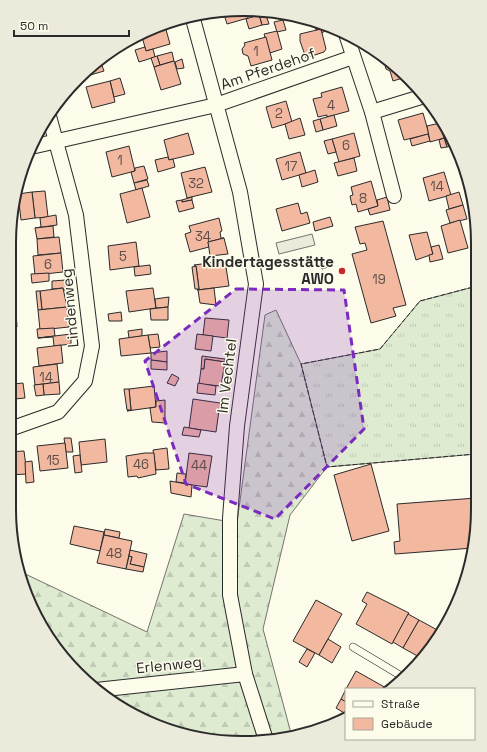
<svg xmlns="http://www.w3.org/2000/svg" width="487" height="752" font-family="'Space Grotesk',sans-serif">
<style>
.grass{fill:url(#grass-tufts);stroke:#74746e}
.forest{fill:url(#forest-firs);stroke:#74746e}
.parking{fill:#eceadb;stroke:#74746e}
.building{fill:#f2b8a0;stroke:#2b2b2b}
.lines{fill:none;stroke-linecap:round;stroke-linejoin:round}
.lane-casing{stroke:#2b2b2b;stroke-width:8}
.street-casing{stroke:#2b2b2b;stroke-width:16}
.lane{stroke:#fdfbea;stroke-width:7}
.street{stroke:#fdfbea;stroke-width:14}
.fence{stroke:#2b2b2b;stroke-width:1;stroke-dasharray:5 2;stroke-linecap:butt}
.marked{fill:#7b2cbf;fill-opacity:0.2;stroke:#7b2cbf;stroke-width:3;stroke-dasharray:8 5;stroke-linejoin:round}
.poi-dot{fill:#c62828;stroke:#fdfbea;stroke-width:1.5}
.labels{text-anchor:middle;stroke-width:3;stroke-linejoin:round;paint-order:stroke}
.number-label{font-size:13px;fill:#5d4e48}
.street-label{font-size:15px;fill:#2b2b2b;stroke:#fdfbea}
.poi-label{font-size:15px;font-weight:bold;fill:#2b2b2b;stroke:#fdfbea;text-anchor:end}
.rim{fill:none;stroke:#2b2b2b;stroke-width:2}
</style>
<defs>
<pattern id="grass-tufts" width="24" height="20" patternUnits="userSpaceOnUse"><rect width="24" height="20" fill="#deebd1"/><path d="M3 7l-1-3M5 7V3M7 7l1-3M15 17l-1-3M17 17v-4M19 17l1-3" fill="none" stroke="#bfcab4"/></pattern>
<pattern id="forest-firs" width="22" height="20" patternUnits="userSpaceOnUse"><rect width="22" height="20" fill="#deebd1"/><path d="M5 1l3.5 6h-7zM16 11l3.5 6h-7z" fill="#bfcab4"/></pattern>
</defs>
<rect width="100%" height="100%" fill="#fdfbea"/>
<path class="grass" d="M477,286L476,454L327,467L301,364L380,349L420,301Z"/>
<path class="forest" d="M276,310L301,364L327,467L290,515L263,629L292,737L228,742L154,725L101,694L49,639L21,584L19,571L147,632L184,514L237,523L265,315Z"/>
<path class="parking" d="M312,234L315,245L279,254L276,243Z"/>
<g class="building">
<path d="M228,9L256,13L248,16V18L227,24L223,11Z"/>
<path d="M262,14L266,15L269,24L262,25L259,15Z"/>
<path d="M259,15L262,25L249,29L246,19Z"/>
<path d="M283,20L286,30L277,32L274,22Z"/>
<path d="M313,21L319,22L329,28L322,33L321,29L316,30Z"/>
<path d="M165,26L170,44L146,51L141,33Z"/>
<path d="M321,29L326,49L324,52L306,58L300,41V34Z"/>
<path d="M277,31L282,49L270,53L264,34Z"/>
<path d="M266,37L272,60L251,66L248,56L243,54L242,49L245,45L244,43Z"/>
<path d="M145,47L146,51L153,49L155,57L139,62L135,50Z"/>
<path d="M172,52L174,61L160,65L157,56Z"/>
<path d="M157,56L160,65L154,67L151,58Z"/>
<path d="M182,59L184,68L177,69L175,62Z"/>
<path d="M174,61L181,84L161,90L154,67Z"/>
<path d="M387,61L398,67L406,77L393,81L390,71L386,69L385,65Z"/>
<path d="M101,63L104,71L87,76V74Z"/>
<path d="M120,78L125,94L114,97L110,81Z"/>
<path d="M110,81L115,102L92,108L86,87Z"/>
<path d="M342,87L349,111L327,117V115L318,117L313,99L322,97L321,93Z"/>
<path d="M286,101L292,122L272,128L266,107Z"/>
<path d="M423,113L429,134L404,140L398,120Z"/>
<path d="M334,115L337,126L323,130L320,119Z"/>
<path d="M300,118L305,135L289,139L285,124Z"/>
<path d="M320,119L323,130L316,132L313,121Z"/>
<path d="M440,123L444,138L430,142L427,126Z"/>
<path d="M448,132L455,144L447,147L443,134Z"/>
<path d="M188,133L194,154L169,160L164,140Z"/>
<path d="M354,133L360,156L339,162L332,139Z"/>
<path d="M428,134L430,141L412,146L410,139Z"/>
<path d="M444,138L447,147L441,148L439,140Z"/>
<path d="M332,139L336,152L328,154L324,141Z"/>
<path d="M129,146L135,171L112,177L106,152Z"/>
<path d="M300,152L306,173L282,180L276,159Z"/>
<path d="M168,157L169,160L173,159L175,167L158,172L155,160Z"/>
<path d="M354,158L357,171L338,176L334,163Z"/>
<path d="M144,166L148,179L134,183L131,172L135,171V168Z"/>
<path d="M205,167L212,192L187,198L181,173Z"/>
<path d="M315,170L318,182L302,187L299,175Z"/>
<path d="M444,172L451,195L429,201L423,178Z"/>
<path d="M147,180L149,186L136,190L134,183Z"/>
<path d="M371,181L378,206L358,212L356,204L352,205L350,196L353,195L351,187Z"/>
<path d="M142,188L150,217L127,223L120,194Z"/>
<path d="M45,191L48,217L35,218L32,192Z"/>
<path d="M32,192L35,218L21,220L18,194Z"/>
<path d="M459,192L463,205L449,209L446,196Z"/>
<path d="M192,197V200L182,202V200Z"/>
<path d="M387,197L390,210L370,215L368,209L378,206L377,200Z"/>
<path d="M182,200V202L192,200L194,208L179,212L176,201Z"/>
<path d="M298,203L301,214L307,212L310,223L282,231L276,209Z"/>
<path d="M463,205L467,219L450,223L446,210Z"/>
<path d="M56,215L57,225L35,228L41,227L40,218Z"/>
<path d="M330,217L333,226L315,231L313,222Z"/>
<path d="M219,218L222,231L220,232L221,238H224L208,242L209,247L190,252L185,234L191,232L189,226Z"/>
<path d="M460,220L468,248L448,253L441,226Z"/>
<path d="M383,221L406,305L393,308L396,316L371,323L352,254L367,250L365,243L360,244L355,227Z"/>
<path d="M53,226L54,237L37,239L35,228Z"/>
<path d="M427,232L433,254L416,260L409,235Z"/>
<path d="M59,237L61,253L38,255L37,239Z"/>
<path d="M224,238L228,254L210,256L208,242Z"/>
<path d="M136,242L139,266L110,270L108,246Z"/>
<path d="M439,245L443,259L430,262L429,255L433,254L431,247Z"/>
<path d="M61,253L63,272L35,275L33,256Z"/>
<path d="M225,261L229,286L197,290L199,289L196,266L194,265Z"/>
<path d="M330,261L331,266L322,269L321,263Z"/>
<path d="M150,265L151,274L135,276L134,267Z"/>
<path d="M196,266L199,289H195L192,267Z"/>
<path d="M49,273V281L32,283L31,274Z"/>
<path d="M66,280L68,290H63V288L52,289V281Z"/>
<path d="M63,288L67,307L38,310H42L40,291Z"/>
<path d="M153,288L156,308L129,312L126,291Z"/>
<path d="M214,288L216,305L200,303L198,290Z"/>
<path d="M36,291H40L42,310H38Z"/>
<path d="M169,297L168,307L156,308L155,299Z"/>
<path d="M67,307L69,327L40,330L38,310Z"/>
<path d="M168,307V320H151L150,309Z"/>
<path d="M16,312L17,327H10V313Z"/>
<path d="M121,312L122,321H109L108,314Z"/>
<path d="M205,318L229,320L227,338L203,335Z"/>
<path d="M54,328L55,336L38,338L37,329Z"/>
<path d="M142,329V336L129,338L128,331Z"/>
<path d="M71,334V344L54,346L53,337L38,338Z"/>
<path d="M158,334L160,347L150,348L148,335Z"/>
<path d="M197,334L213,336L211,351L195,349Z"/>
<path d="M148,335L151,353L121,356L119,339Z"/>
<path d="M61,345L63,363L39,366L37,348Z"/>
<path d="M167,351V362L151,360V353Z"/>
<path d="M202,356L225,359V362L205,359L204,369H201Z"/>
<path d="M205,359L225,362L221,386L199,384L201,369H204Z"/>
<path d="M151,360L167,362V370L151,369Z"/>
<path d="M57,364L59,382L35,385L33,367Z"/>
<path d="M172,374L179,378L175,386L167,383Z"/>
<path d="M59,382L60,394L44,395L43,384Z"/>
<path d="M23,383L25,398L15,399L13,384Z"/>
<path d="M198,383L216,386L215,395L197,393Z"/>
<path d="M10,384H13L15,405H10Z"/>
<path d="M43,384L44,395L36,396L34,385Z"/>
<path d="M154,386L156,407L127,411L131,410L129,389Z"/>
<path d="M124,389H129L131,410H127Z"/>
<path d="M193,399L220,403L216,432L189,428Z"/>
<path d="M165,400V423L152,422L150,408L156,407V401Z"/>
<path d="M184,427L201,430L199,437L182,435Z"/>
<path d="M64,438H71L73,452H66Z"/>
<path d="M105,439L107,462L81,465L79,442Z"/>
<path d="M65,443L68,468L40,471L37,446Z"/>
<path d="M167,448L169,469L156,470L153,450Z"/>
<path d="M24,451L27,474L9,475V452Z"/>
<path d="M145,453H154L156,474L138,478L137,476L128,477L126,456Z"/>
<path d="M189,453L212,456L207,487L185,484Z"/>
<path d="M80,455L82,472L75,473L73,456Z"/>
<path d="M32,461L34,482L26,483L25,462Z"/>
<path d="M371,464L389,531L352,541L334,475Z"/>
<path d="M177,473L186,474L185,483L176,482Z"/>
<path d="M170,481L192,485L191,497L171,493Z"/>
<path d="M476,498V539L473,548L395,554L394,542L400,541L397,504Z"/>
<path d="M74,526L104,532L100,551L70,544Z"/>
<path d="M105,529L120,532L119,538L104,535Z"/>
<path d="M104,535L132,541L126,569L97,563Z"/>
<path d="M130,550L147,554L144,567L130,564L132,557L129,556Z"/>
<path d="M129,556L132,557L130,564L144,567L143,572L126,569Z"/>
<path d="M367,592L409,613L392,644L356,624L367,604L362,601Z"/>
<path d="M316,600L342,614L319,655L293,641Z"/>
<path d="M408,614L419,620L403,648L393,642Z"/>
<path d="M419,620L441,632L423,659L403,648Z"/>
<path d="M328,639L341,647L332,663L319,655Z"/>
<path d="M307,649L315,653L307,667L299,662Z"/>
<path d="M356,671L388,689H346Z"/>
<path d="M346,689V702L341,699Z"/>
<path d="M341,699L346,702V714L336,708Z"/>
</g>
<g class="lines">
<g class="lane-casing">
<path id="lane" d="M353,647L403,677"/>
</g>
<g class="street-casing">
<g id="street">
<path d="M193,19L240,192L256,284L237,426L230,518V595L245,674L266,740"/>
<path d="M347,37L372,112L394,196"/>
<path d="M372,112L421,97"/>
<path d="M31,147L216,105L353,57"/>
<path d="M10,429L58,412L85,381L92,346L76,215L49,116"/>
<path d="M96,690L245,674"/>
</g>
</g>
<use href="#lane" class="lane"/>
<use href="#street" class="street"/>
<path class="fence" d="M476,454L327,467L301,364L380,349L420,301L477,286"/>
</g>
<path class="marked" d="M236,289L344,290L364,429L275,519L186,484L145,361Z"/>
<circle class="poi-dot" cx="342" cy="271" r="4"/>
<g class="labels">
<g class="number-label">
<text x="256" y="56">1</text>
<text x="331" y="110">4</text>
<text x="279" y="118">2</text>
<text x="346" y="150">6</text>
<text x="120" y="165">1</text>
<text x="291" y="171">17</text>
<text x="196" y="188">32</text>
<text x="437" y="191">14</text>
<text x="363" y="203">8</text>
<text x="203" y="241">34</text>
<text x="123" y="261">5</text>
<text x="48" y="269">6</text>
<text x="379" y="284">19</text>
<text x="46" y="382">14</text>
<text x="53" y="465">15</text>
<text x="141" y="469">46</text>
<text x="199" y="470">44</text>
<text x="114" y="558">48</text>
</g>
<g class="street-label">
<text transform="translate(268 69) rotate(-19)" y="5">Am Pferdehof</text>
<text transform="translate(70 308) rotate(-95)" y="5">Lindenweg</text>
<text transform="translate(227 376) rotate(-83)" y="5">Im Vechtel</text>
<text transform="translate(169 665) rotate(-6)" y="5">Erlenweg</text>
</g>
<g class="poi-label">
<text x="334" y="267">Kindertagesstätte<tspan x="334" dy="17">AWO</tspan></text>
</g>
</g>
<path d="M0 0H487V752H0ZM243 16H244A227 227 0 0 1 471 243V509A227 227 0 0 1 244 736H243A227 227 0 0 1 16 509V243A227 227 0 0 1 243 16Z" fill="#eceadb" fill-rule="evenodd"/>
<path class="rim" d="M243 16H244A227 227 0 0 1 471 243V509A227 227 0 0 1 244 736H243A227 227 0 0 1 16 509V243A227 227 0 0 1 243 16Z"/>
<rect x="345" y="688" width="130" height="52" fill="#fdfbea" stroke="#a9a89e"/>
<rect x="353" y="701" width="20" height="6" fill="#fdfbea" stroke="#a9a89e"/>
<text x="381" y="708" font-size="12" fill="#2b2b2b">Straße</text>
<rect x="353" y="718" width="20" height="12" fill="#f2b8a0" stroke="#a9a89e"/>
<text x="381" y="728" font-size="12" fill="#2b2b2b">Gebäude</text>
<path d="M14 30v6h115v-6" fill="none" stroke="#2b2b2b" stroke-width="2"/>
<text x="20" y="30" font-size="12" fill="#2b2b2b" stroke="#fdfbea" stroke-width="3" paint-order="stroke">50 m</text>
</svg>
